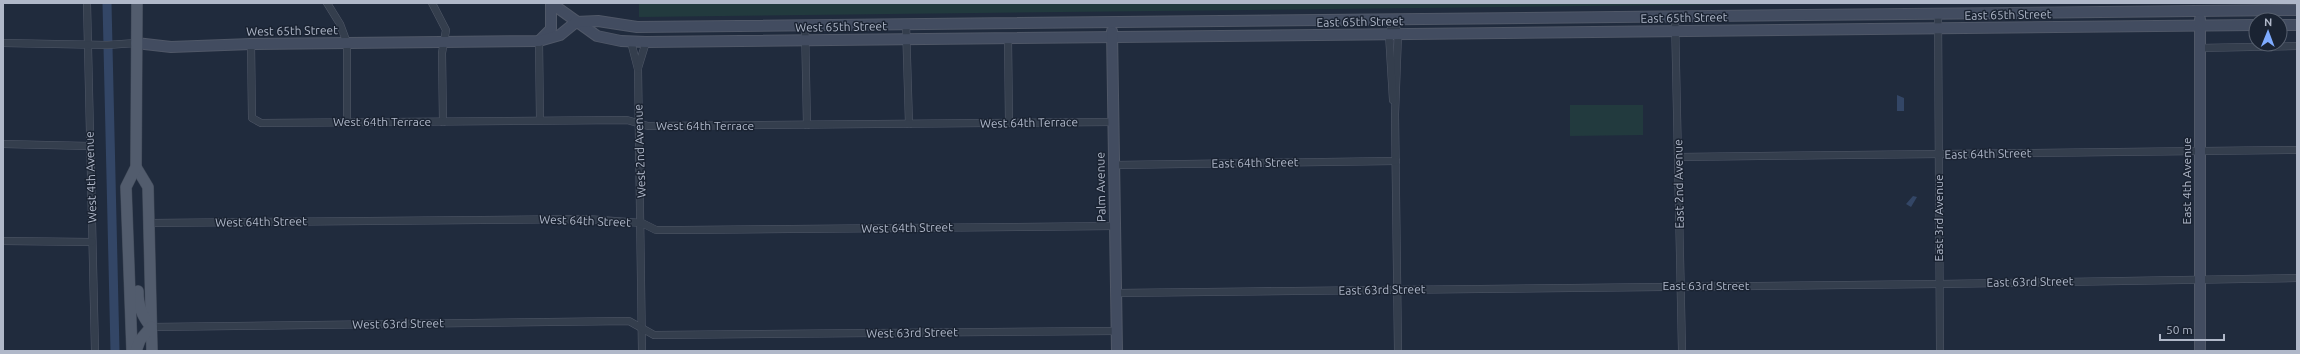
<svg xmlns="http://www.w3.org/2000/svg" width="2300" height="354" font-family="Ubuntu,sans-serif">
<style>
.green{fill:#223a3e}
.water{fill:#334666}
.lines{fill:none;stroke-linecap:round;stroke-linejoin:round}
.canal{stroke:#334666;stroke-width:9}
.street-casing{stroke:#505868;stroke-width:8}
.secondary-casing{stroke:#505868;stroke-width:12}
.primary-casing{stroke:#3e4756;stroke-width:12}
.street{stroke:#343e4d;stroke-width:7}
.secondary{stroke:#424c60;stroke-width:10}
.primary{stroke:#525c6d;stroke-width:11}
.labels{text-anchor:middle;stroke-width:3;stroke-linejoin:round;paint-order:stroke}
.street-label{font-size:12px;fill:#b0b8c9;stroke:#1a2332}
</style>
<rect width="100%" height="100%" fill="#202b3d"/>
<g class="green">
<path d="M639,3H1843L639,17Z"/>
<path d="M1570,105H1643V135L1570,136Z"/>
</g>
<g class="water">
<path d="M1897,95L1904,98V111H1897Z"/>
<path d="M1913,196L1917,197L1911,207L1906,204Z"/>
</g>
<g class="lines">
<path class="canal" d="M107,3L115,351"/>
<g class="street-casing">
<g id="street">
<path d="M87,3L95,351"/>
<path d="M327,3L340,24L347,43V123"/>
<path d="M432,3L446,30L442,53L443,122"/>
<path d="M1938,14L1940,351"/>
<path d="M1675,17L1682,351"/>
<path d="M1394,20L1398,34L1395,114L1398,351"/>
<path d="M906,24L909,124"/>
<path d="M805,25L807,125"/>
<path d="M1008,38L1009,123"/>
<path d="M539,41L540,120"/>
<path d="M631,42L638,69L642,351"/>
<path d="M3,43L107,45L136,43"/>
<path d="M251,44L252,118L261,123L627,120L648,126L1113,122"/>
<path d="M2199,48L2297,46"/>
<path d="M638,68L646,42"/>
<path d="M1393,100L1389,34L1394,20"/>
<path d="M3,144L90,146"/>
<path d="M1678,157L2297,150"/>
<path d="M1114,165L1396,161"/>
<path d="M150,223L587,219L642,223L656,230H682L1115,226"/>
<path d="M3,241L92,242"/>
<path d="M1116,293L1939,284L2297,278"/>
<path d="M151,327L629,321L654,335L1116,331"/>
</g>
</g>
<g class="secondary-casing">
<g id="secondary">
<path d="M551,3L597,36L621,41L646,42L2256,25"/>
<path d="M2200,19V351"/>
<path d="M2280,25H2297"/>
<path d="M1112,31L1117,351"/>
<path d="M539,41L551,29V3"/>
<path d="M136,43L171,47L251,44L539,41L560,35L576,22L598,21L637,27L2297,10"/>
</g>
</g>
<g class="primary-casing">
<g id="primary">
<path d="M136,167L148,187L152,351"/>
<path d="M138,291C138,306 142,316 151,327"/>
<path d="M132,351L126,187L136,167L137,3"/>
<path d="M136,351L140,340L151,327"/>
</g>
</g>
<use href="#street" class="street"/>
<use href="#secondary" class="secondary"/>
<use href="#primary" class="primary"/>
</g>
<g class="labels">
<g class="street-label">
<text transform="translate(2008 15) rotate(-1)" y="4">East 65th Street</text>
<text transform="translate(1684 18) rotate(-1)" y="4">East 65th Street</text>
<text transform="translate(1360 22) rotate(-1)" y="4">East 65th Street</text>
<text transform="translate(841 27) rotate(-1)" y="4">West 65th Street</text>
<text transform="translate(292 31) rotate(-1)" y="4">West 65th Street</text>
<text x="382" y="126">West 64th Terrace</text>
<text transform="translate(1029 123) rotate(-1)" y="4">West 64th Terrace</text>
<text x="705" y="130">West 64th Terrace</text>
<text transform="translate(640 151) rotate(-92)" y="4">West 2nd Avenue</text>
<text transform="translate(1988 154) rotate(-1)" y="4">East 64th Street</text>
<text transform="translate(1255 163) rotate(-1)" y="4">East 64th Street</text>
<text transform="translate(91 177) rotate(-92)" y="4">West 4th Avenue</text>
<text transform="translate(2187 181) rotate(-90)" y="4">East 4th Avenue</text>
<text transform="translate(1679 184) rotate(-91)" y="4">East 2nd Avenue</text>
<text transform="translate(1101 187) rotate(-91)" y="4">Palm Avenue</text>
<text transform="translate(1939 218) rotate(-90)" y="4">East 3rd Avenue</text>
<text transform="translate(585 221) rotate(2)" y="4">West 64th Street</text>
<text transform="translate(261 222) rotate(-1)" y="4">West 64th Street</text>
<text transform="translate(907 228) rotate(-1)" y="4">West 64th Street</text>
<text transform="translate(2030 282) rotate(-1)" y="4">East 63rd Street</text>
<text x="1706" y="290">East 63rd Street</text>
<text transform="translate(1382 290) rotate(-1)" y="4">East 63rd Street</text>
<text transform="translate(398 324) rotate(-1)" y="4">West 63rd Street</text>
<text transform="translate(912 333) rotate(-1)" y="4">West 63rd Street</text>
</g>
</g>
<rect width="2300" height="354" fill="none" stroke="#b0b8c9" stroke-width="8"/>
<g transform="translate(2268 32) rotate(1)"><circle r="19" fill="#1a2332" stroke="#565f6e"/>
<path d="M0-3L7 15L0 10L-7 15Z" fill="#7eabff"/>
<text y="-6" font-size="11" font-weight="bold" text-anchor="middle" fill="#b0b8c9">N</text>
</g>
<path d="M2160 334v6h64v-6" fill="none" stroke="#b0b8c9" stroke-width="2"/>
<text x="2166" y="334" font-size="12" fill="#b0b8c9" stroke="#1a2332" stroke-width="3" paint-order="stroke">50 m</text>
</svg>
